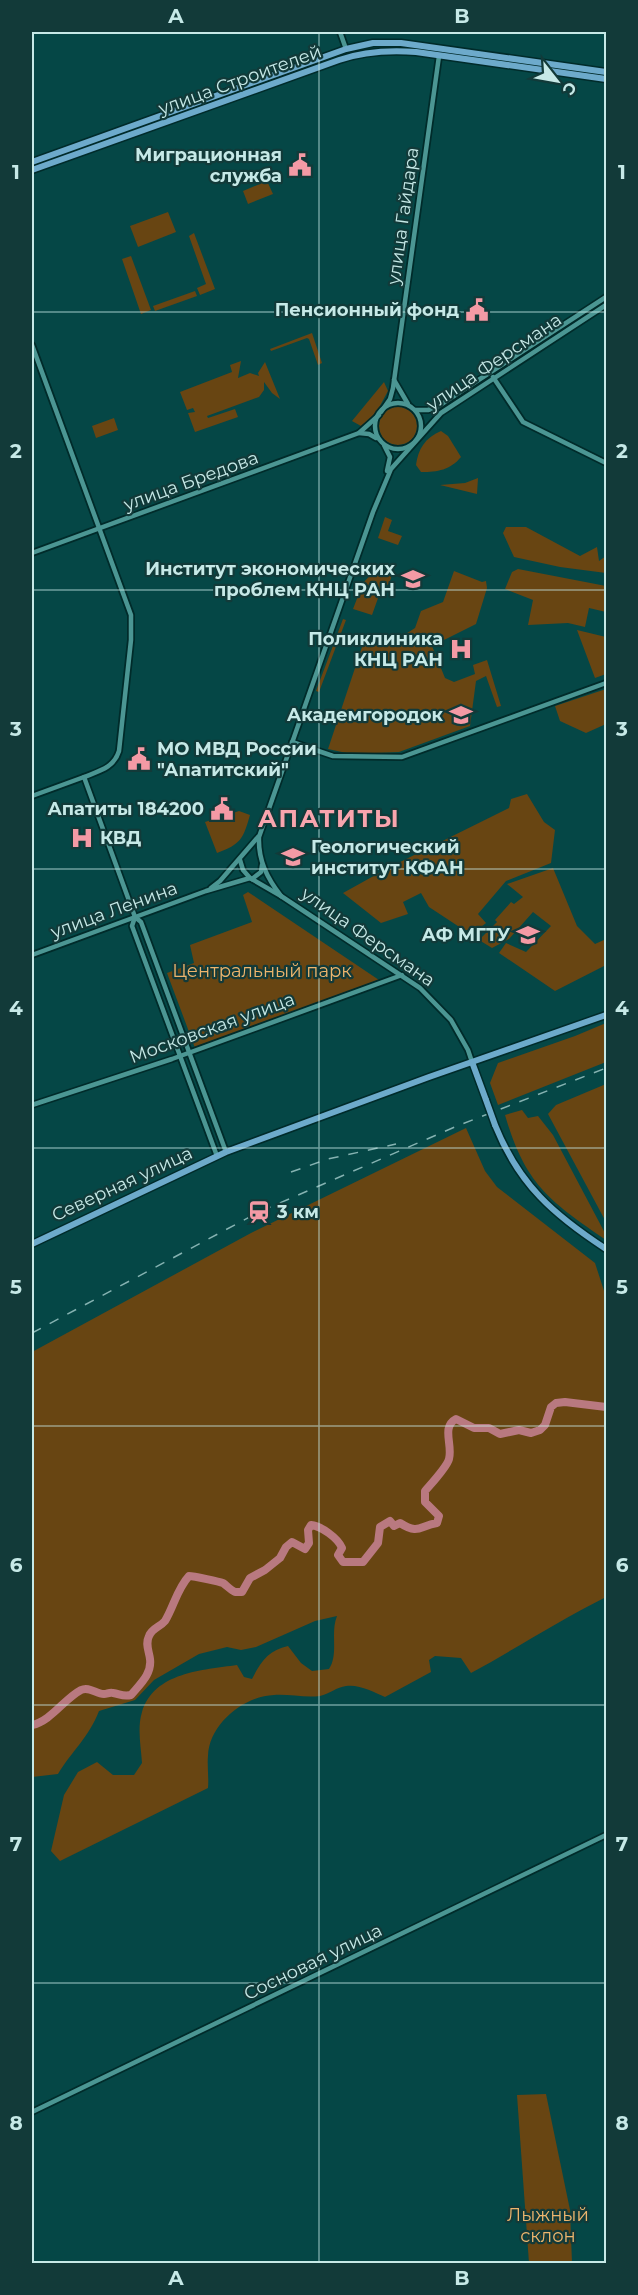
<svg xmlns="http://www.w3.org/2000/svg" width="638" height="2295" font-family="Montserrat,sans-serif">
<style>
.green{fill:#684512}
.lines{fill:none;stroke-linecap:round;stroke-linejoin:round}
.river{stroke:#b97980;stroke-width:8}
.minor-casing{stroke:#002b2a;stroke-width:8}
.major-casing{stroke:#002b2a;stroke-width:9}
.minor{stroke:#4b9693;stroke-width:4.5}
.major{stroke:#6daacb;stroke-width:6}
.rail{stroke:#85b2b1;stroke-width:1.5;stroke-dasharray:10 10;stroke-linecap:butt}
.major-bridge-casing{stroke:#002b2a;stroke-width:9;stroke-linecap:butt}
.major-bridge{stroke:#6daacb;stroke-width:6}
.grid{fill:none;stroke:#c6e9e7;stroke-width:1.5;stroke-opacity:0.55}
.labels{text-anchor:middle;stroke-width:4.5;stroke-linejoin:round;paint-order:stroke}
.street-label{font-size:18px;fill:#c6e9e7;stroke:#123a39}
.poi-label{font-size:18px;font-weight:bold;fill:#c6e9e7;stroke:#123a39;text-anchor:end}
.park-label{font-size:18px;fill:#edb56d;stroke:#123a39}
.district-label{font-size:24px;font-weight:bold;letter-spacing:1.5px;fill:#f9a5ae;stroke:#123a39}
.neatline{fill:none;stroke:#c6e9e7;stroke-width:2}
.grid-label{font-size:20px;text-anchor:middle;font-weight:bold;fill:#c6e9e7}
</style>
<rect width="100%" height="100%" fill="#054746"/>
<g class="green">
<path d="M267,181L273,194L248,204L243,191Z"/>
<path d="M168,212L176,232L138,247L130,226Z"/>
<path d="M194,233L215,289L200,295L197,288L206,284L189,236Z"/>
<path d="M131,256L151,310L141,314L122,259Z"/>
<path d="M195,291L197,296L155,311L153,306Z"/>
<path d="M312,333L322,363L318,365L309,339L307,338L271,351L270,349Z"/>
<path d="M241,361L238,378L250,373L259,376L258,373L265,362L280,399L272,393L264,382V390L259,397L207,416L208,418L235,409L238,417L195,432L188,413L195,412L193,408L187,410L180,392L232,372L230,365Z"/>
<path d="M384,382L388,391L375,415L361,426L352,421Z"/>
<circle cx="398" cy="426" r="19"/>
<path d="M114,418L118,430L96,438L92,426Z"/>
<path d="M441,431L448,436L461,457C450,470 438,472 421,472L416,465C418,449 425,438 441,431Z"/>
<path d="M478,478L477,494L440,485L465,483Z"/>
<path d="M385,517L392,520L388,531L402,536L398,545L378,538Z"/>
<path d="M506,527H526L580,556L597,547L599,561L606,556V573L560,567L514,557L503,533Z"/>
<path d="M378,567L393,572L389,584L382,587L372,615L353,609L363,583Z"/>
<path d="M518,569L606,586V612L589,608L585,627L568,623L528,625L533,600L505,589L512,572Z"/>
<path d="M454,571L482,582L486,581L487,588L476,624L432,646L445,678L454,682L475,674L473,665L487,660L501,706L497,707L486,676L476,681L470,726L399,752L351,754L328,749L364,641L382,647L390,644L415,628L421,611L443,602Z"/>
<path d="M343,619L346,620L319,692L316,691Z"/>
<path d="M577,630L606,637V674L595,678Z"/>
<path d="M606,689V724L586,733L560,721L555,706Z"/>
<path d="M527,794L544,822L555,830L551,863L506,881L478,914L486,923L476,931L464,930L429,907L421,893L403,902L408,914L381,923L343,893L388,868L509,808L511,799Z"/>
<path d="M239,811L250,815C243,839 241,844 217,853L205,822Z"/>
<path d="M553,868L577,926L595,944L606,939V965L555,991L499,953L506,943L526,952L551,926L533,912L509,939L492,948L479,940L497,922L495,920L511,902L514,904L523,897L507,884Z"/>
<path d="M248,892L379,980L195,1048L167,973L194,963L190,945L252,922L243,895Z"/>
<path d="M606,1023V1062L498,1105L490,1083L498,1063L575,1036Z"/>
<path d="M606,1084V1222L548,1114L556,1105Z"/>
<path d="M522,1110L528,1118L538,1116L553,1135L606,1235V1240C549,1201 525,1184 505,1115Z"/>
<path d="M466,1128L485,1171L497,1187L595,1263L606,1297V1597C560,1620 517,1648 471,1673L461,1658L435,1656L429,1660L431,1672L385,1697C374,1692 359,1684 346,1686C337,1687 329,1694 320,1696C305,1698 289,1694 274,1695C244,1696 209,1724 208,1756C207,1766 209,1777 208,1788L60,1861L51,1851L64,1795L78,1772L97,1762L113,1775H134L142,1763C141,1747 137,1728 142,1712C154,1672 203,1670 237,1665L244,1677L252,1679C261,1661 269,1650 288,1646L301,1663L312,1671L329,1669C339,1654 330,1633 337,1616L315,1621L256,1647L241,1650L227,1647L199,1654L154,1680L135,1700L99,1711C89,1737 72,1751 58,1774L32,1777V1352L251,1233Z"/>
<path d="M546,2094L570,2210L572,2263H529L517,2095Z"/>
</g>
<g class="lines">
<path class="river" d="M32,1725C51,1721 64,1699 81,1690C89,1686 96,1694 104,1694C107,1694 110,1692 113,1693C120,1694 123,1697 131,1695C140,1684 152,1674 150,1659C149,1651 145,1644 149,1636C152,1628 160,1627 165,1621C174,1606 177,1589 189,1576C194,1576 220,1582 223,1583C227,1586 231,1590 235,1592H242L250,1578L265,1570L280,1558L286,1547L292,1542L305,1549L309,1543L308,1530L311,1525C321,1526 338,1538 342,1548L338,1555L343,1562H363L378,1543L380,1527L390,1521L394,1526L400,1523C419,1535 419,1526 437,1523L439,1516L425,1502V1491C431,1484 447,1467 449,1459C453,1445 441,1427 456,1419L474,1428H489L500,1434L519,1430L531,1433L540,1430L545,1425L551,1407L556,1403L565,1402L606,1407"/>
<g class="minor-casing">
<g id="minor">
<path d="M340,32L346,49"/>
<path d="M32,345L131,615V640L119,751C114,768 99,771 84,777L135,917L141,922L226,1152"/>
<path d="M493,377L523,422L606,463"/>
<path d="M394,380L408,404"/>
<circle cx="398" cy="426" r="23"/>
<path d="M415,410H428L437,407L606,297"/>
<path d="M381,412L390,399L393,388L439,56"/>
<path d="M359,433L369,434L376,438"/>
<path d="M384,445L390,457L387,471"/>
<path d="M32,553L359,433L379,415"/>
<path d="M292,742L333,756L402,757L606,683"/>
<path d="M32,796L84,777"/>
<path d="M240,860L243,870L250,878L281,896L420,988L451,1020L468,1050L472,1062"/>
<path d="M252,879L261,872L262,865"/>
<path d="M211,888L220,881L258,837"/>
<path d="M281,896C267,878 258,860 259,837L373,512L391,469L441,413L606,305"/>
<path d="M135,917L132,926L217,1156"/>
<path d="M32,955L206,891L250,878"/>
<path d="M32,1105L172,1059L402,975"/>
<path d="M32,2112L606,1835"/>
</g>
</g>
<g class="major-casing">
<g id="major">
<path d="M32,162L346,49L373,43H401L606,72"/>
<path d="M32,170L339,60C365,51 389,50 416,52L606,79"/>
<path d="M472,1062L486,1100"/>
<path d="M495,1125C519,1185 554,1215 606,1249"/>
<path d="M32,1244L226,1152L429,1077L606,1015"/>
</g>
</g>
<use href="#minor" class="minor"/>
<use href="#major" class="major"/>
<g class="rail">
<path d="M291,1172L328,1159L396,1144"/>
<path d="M32,1333L259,1212L457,1126L606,1068"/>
</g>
<g class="major-bridge-casing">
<path id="major-bridge" d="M486,1100L495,1125"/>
</g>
<use href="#major-bridge" class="major-bridge"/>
</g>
<path class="grid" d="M319,32V2264M32,312H606M32,590H606M32,869H606M32,1148H606M32,1426H606M32,1705H606M32,1983H606"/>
<defs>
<g id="civic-bare" transform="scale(1.8)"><path d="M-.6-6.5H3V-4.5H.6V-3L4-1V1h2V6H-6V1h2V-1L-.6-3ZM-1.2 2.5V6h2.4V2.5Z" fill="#f49aa5" stroke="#123a39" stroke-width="2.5" paint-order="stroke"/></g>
<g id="university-bare" transform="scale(1.8)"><path d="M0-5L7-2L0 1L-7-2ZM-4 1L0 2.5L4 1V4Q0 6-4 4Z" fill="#f49aa5" stroke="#123a39" stroke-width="2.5" paint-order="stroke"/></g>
<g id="hospital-bare" transform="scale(1.8)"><path d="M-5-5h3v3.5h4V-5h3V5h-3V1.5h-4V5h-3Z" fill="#f49aa5" stroke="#123a39" stroke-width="2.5" paint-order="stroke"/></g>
<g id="station-bare" transform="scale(1.8)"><path d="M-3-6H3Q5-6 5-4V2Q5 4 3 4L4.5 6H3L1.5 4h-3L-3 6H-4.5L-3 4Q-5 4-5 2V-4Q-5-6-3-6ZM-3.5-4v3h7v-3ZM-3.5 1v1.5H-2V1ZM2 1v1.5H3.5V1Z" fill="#f49aa5" stroke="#123a39" stroke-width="2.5" paint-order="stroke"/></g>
</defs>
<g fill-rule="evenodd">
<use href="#civic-bare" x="300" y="165"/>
<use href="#civic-bare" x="477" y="310"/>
<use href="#university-bare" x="413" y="579"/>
<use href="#hospital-bare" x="461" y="649"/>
<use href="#university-bare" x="461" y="715"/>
<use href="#civic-bare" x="139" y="759"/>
<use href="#civic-bare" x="222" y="809"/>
<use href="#hospital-bare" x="82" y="838"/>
<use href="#university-bare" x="293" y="857"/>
<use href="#university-bare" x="528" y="935"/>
<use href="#station-bare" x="259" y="1212"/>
</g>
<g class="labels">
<g class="street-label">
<text transform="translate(240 80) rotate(-20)" y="6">улица Строителей</text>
<text transform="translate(403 216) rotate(-82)" y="6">улица Гайдара</text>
<text transform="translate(494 362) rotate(-34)" y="6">улица Ферсмана</text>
<text transform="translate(191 481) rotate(-20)" y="6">улица Бредова</text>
<text transform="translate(114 910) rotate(-20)" y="6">улица Ленина</text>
<text transform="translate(368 937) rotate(35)" y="6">улица Ферсмана</text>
<text transform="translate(212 1028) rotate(-20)" y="6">Московская улица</text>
<text transform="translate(122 1184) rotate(-25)" y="6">Северная улица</text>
<text transform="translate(313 1962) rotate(-26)" y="6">Сосновая улица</text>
</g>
<g class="poi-label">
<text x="282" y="161">Миграционная<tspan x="282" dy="21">служба</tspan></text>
<text x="459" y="316">Пенсионный фонд</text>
<text x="395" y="575">Институт экономических<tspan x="395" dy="21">проблем КНЦ РАН</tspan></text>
<text x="443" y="645">Поликлиника<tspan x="443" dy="21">КНЦ РАН</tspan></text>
<text x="443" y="721">Академгородок</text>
<text x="157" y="755" text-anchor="start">МО МВД России<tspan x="157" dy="21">"Апатитский"</tspan></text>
<text x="204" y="815">Апатиты 184200</text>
<text x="100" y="844" text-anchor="start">КВД</text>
<text x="311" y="853" text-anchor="start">Геологический<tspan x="311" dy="21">институт КФАН</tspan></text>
<text x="510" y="941">АФ МГТУ</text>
<text x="277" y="1218" text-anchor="start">3 км</text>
</g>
<g class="park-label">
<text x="262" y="977">Центральный парк</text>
<text x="548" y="2221">Лыжный<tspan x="548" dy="21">склон</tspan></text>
</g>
<g class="district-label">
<text x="329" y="827">АПАТИТЫ</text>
</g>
</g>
<rect width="638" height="2295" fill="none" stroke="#123a39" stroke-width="66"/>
<g transform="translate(557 81) rotate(121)" stroke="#123a39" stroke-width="4.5" paint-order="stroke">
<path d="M0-4.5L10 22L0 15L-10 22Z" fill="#c6e9e7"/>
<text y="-9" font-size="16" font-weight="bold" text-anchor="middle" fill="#c6e9e7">С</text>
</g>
<rect x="33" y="33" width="572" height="2229" class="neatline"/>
<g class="grid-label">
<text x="176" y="23">A</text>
<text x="462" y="23">B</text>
<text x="16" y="179">1</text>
<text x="622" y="179">1</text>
<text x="16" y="458">2</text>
<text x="622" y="458">2</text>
<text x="16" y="736">3</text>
<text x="622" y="736">3</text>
<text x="16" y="1015">4</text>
<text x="622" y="1015">4</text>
<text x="16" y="1294">5</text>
<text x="622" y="1294">5</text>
<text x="16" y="1572">6</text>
<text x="622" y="1572">6</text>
<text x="16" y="1851">7</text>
<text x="622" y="1851">7</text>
<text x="16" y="2130">8</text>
<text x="622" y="2130">8</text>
<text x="176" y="2285">A</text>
<text x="462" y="2285">B</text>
</g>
</svg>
